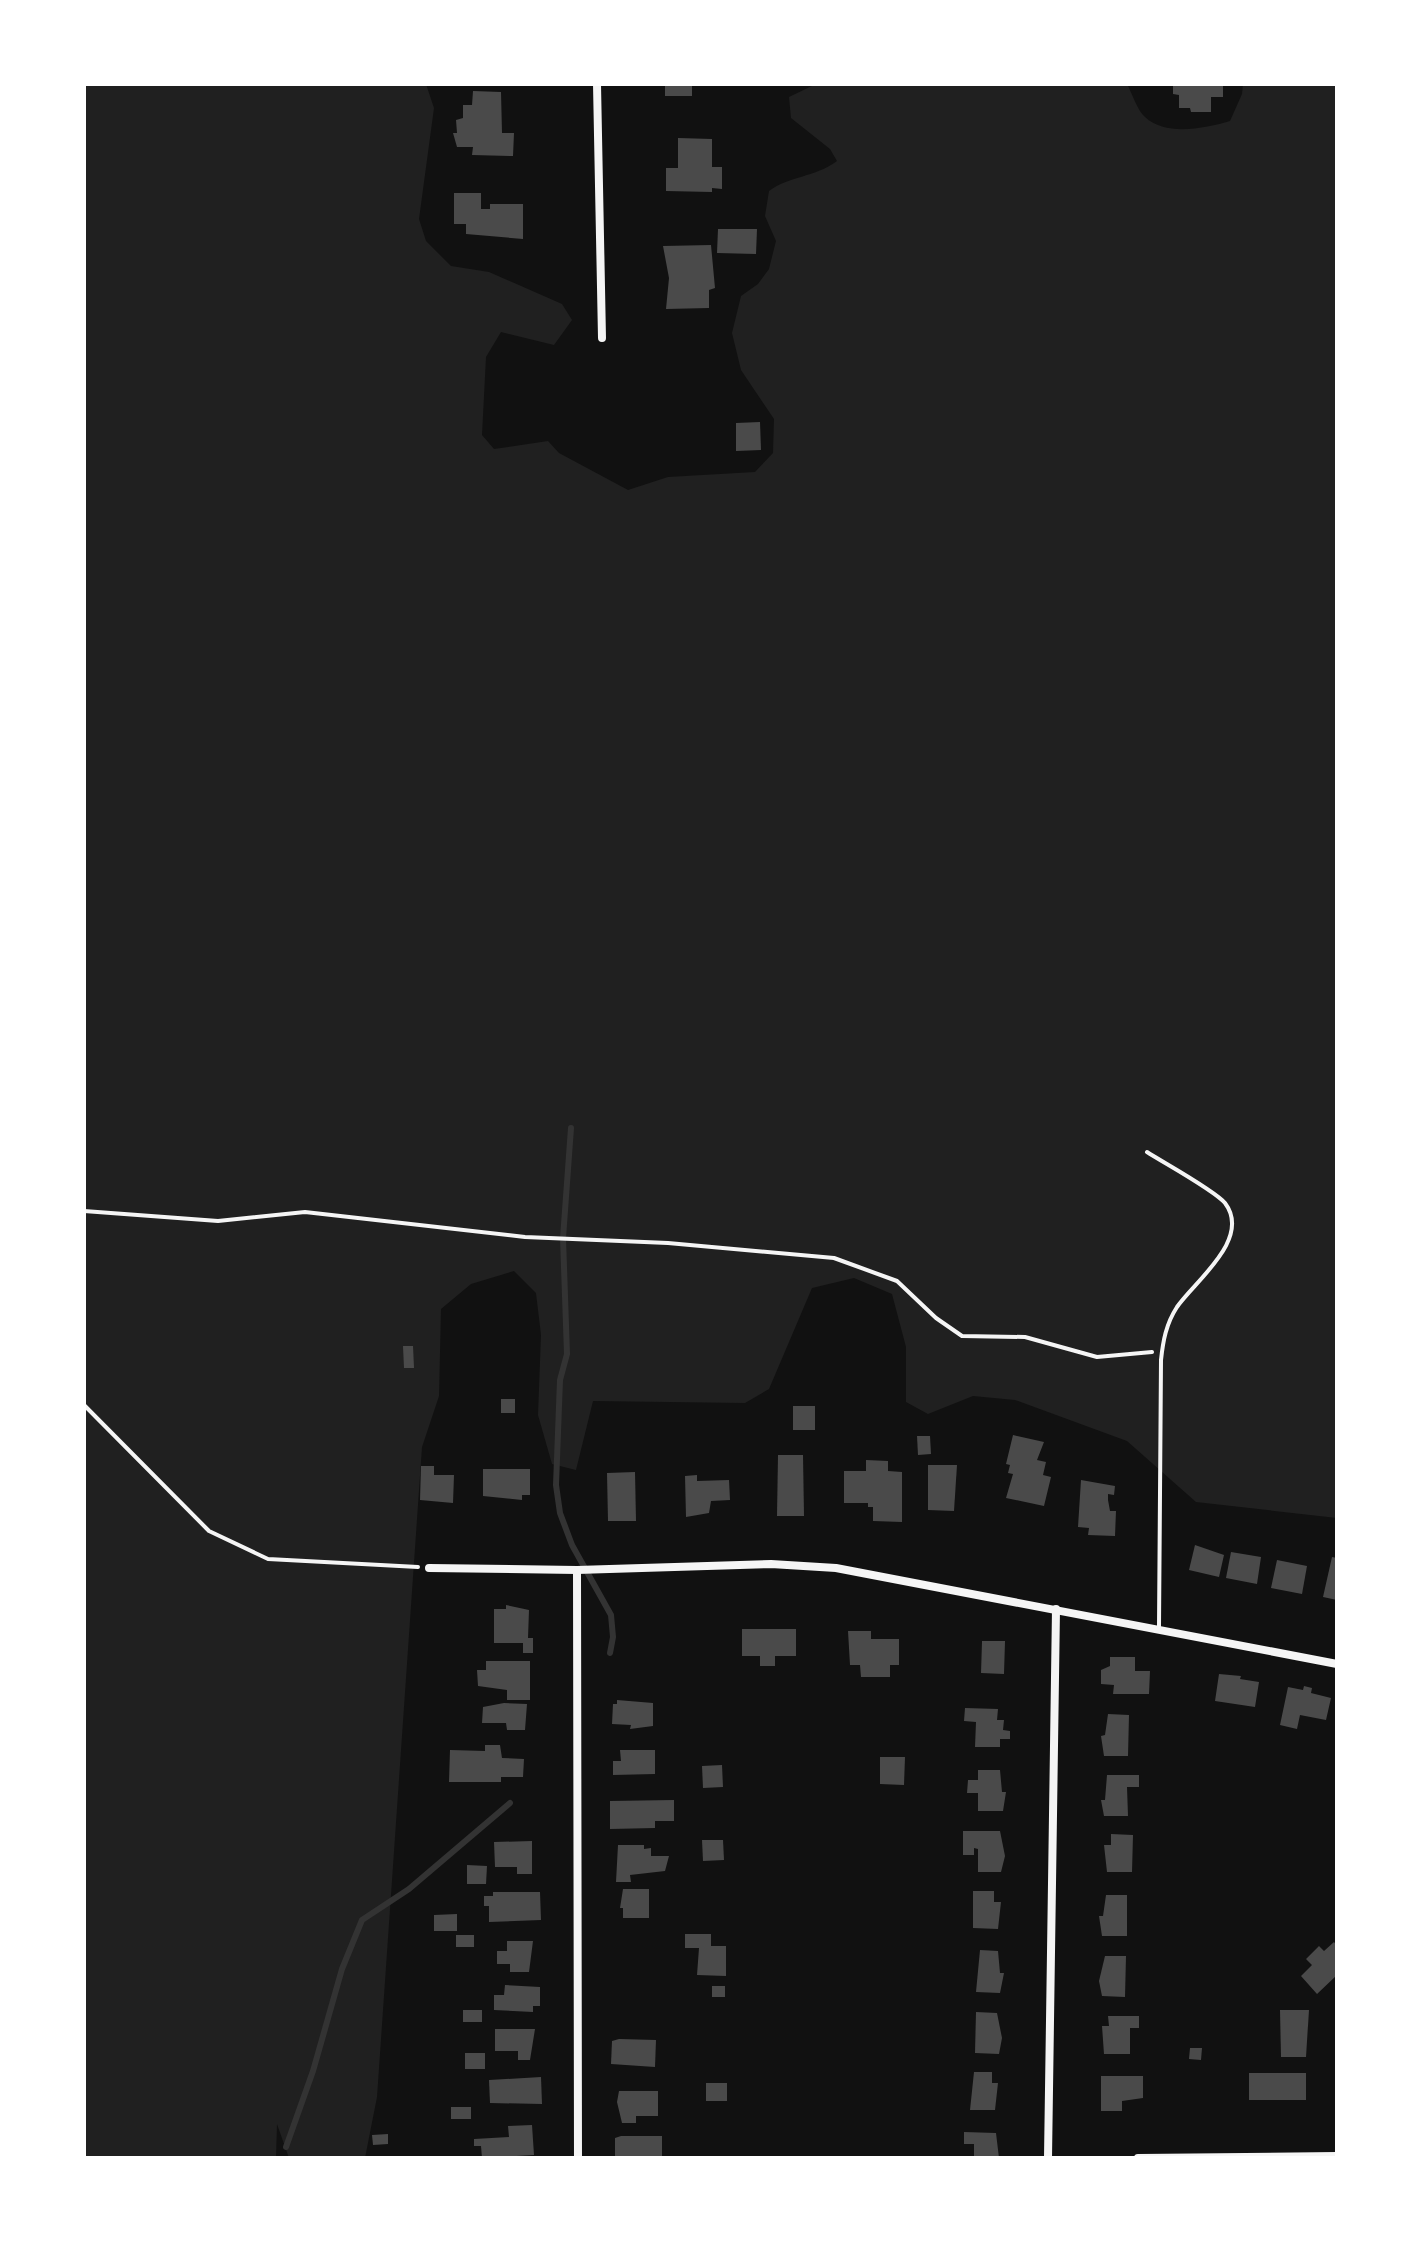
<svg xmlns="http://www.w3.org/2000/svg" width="1421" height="2242" font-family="Helvetica,sans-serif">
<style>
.green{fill:#202020}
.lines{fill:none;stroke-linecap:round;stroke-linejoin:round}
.stream{stroke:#333;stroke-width:6}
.building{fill:#4a4a4a}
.path{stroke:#f5f5f5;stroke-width:4}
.service{stroke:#f5f5f5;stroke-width:4}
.minor{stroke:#f5f5f5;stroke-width:8}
</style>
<rect width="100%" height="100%" fill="#111"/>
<path class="green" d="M84,84H426L434,108L419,219L426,241L451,266L489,272L562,304L572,320L554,345L501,332L486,357L482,435L494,449L548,441L559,453L628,490L668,477L755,472L773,453L774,419L741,370L732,333L741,296L758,284L769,269L776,241L765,216L769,191C791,175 814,178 837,161L830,149L791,118L789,97L816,84H1127C1132,93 1137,110 1145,117C1166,137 1206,128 1230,121L1242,94L1243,84H1337V1518L1196,1502L1127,1441L1015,1400L973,1396L928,1414L906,1402V1347L892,1294L854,1278L812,1288L769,1389L745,1403L593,1401L576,1470L552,1464L538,1415L541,1335L536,1293L514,1271L471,1284L441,1309L439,1396L422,1447L377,2097L365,2158H289L277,2124L276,2158H84Z"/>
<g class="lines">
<g class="stream">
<path d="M571,1128L563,1238L567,1354L560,1380L556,1485L560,1513L572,1545L611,1615L613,1637L610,1653"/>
<path d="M286,2147L313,2071L342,1969L362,1920L409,1889L510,1803"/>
</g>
</g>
<g class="building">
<rect x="665" y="84" width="27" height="12"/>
<path d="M1173,84H1223V97H1211V112H1191L1190,108H1179V95L1173,94Z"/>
<path d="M473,91L501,92L502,133H514L513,156L472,155L473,147H457L453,133H457L456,120L463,118V105H472Z"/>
<path d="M678,138L712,139V167H722V189L712,188V192L666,191V168H678Z"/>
<path d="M454,193H481V209H490V204H523V239L466,234V224H454Z"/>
<path d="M718,229H757L756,254L717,253Z"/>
<path d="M711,245L715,288L709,290V308L666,309L669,278L663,246Z"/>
<path d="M760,422L761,450L736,451V423Z"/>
<path d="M403,1346H413L414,1368H404Z"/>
<rect x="501" y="1399" width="14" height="14"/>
<rect x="793" y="1406" width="22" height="24"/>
<path d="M1013,1435L1044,1442L1037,1460L1046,1462L1043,1475L1051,1477L1044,1506L1006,1498L1013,1474L1008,1473L1010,1465L1006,1464Z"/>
<path d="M917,1436H930L931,1454L918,1455Z"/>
<path d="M778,1455H803L804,1516H777Z"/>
<path d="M866,1460L888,1461V1471L902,1472V1522L873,1521V1507H868V1503H844V1471H866Z"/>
<path d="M928,1465H957L954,1511L928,1510Z"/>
<path d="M421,1466H434V1475H454L453,1503L420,1500Z"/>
<path d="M483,1469H530V1495H522V1500L483,1496Z"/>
<path d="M635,1472L636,1521H608L607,1473Z"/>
<path d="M697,1475V1481L729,1480L730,1500L711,1501L709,1513L686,1517L685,1476Z"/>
<path d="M1081,1480L1115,1486L1114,1495L1108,1494V1500L1110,1511H1116L1115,1536L1088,1535L1089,1528L1078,1527Z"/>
<path d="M1195,1545L1224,1555L1219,1577L1189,1570Z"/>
<path d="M1231,1552L1261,1557L1257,1584L1226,1578Z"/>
<path d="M1332,1557L1337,1558V1600L1323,1597Z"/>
<path d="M1277,1560L1307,1566L1302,1594L1271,1588Z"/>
<path d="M506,1605L529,1610L528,1638H533V1653H523V1643H494V1609H506Z"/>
<path d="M742,1629H796V1656H775V1666H760V1656H742Z"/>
<path d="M848,1631H871V1639H899V1665H890V1677H861L860,1665H850Z"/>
<path d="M982,1641H1005L1004,1674L981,1673Z"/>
<path d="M1110,1657H1135V1671H1150L1149,1694H1113L1114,1685L1101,1684V1670L1110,1666Z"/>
<path d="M486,1661H530V1700H507V1690L478,1686L477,1670H486Z"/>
<path d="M1219,1674L1241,1676L1240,1679L1259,1682L1255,1707L1215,1701Z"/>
<path d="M1304,1686L1312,1688L1311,1693L1331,1698L1326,1720L1300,1715L1297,1729L1280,1725L1288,1687L1303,1690Z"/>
<path d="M617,1700L653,1703V1726L630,1729L631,1725L612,1724L613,1704H617Z"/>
<path d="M504,1703L527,1704L525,1730H507L506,1723H482L483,1707Z"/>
<path d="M965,1708L998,1709L997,1720H1004L1003,1730L1010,1731V1739H1000V1747H975L976,1722L964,1721Z"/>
<path d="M1108,1714L1129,1715L1128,1756H1104L1101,1736L1105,1735Z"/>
<path d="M485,1745H500L502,1758L524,1759L523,1777H501V1782H449L450,1750L485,1751Z"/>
<path d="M620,1750H655V1774L613,1775V1761H621Z"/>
<path d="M880,1757H905L904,1785L880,1784Z"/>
<path d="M722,1765L723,1787L703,1788L702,1766Z"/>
<path d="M978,1770H1000L1002,1792H1006L1003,1811H978V1793H967L968,1780H978Z"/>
<path d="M1107,1775H1139V1787H1127L1128,1816H1104L1101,1800H1105Z"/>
<path d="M674,1800V1821H655V1828L610,1829V1801Z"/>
<path d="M963,1831H1000L1005,1856L1001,1872H978V1849L974,1848V1855H963Z"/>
<path d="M1111,1834L1133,1835L1132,1872H1107L1104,1845H1111Z"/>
<path d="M702,1840H723L724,1860L703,1861Z"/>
<path d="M532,1841V1874H517V1867H495L494,1842Z"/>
<path d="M618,1845H644V1849L651,1848V1856H669L665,1871L630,1875L631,1882H616Z"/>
<path d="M467,1865L487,1866L486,1884H467Z"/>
<path d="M623,1889H649V1918H623V1908H620Z"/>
<path d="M973,1891H994V1902H1001L998,1929L973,1928Z"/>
<path d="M493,1892H540L541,1920L489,1922V1906H484V1896H493Z"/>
<path d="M1106,1895H1127V1936H1102L1099,1916H1103Z"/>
<path d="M457,1914V1931H434V1915Z"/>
<path d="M685,1934H711V1946H726V1976L697,1975L699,1948H685Z"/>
<rect x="456" y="1935" width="18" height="12"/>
<path d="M507,1941H533L529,1972H510V1964H497V1951H507Z"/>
<path d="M1334,1942L1337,1946V1975L1317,1994L1301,1976L1312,1965L1306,1959L1319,1946L1324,1951Z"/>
<path d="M980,1950L998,1951L1000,1973H1004L1000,1993L976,1992Z"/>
<path d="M1105,1956H1126L1125,1997L1102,1996L1099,1981Z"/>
<path d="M505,1985L540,1987V2006H533V2012L494,2010V1995H504Z"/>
<rect x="712" y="1986" width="13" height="11"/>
<rect x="463" y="2010" width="19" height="12"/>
<path d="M1280,2010H1309L1306,2057H1281Z"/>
<path d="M976,2012L997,2013L1002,2038L999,2054L975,2053Z"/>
<path d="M1108,2016H1139V2028H1130V2054H1104L1102,2026H1109Z"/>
<path d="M495,2029H535L530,2060H518V2051H495Z"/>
<path d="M619,2039L656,2040L655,2067L611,2064L612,2041Z"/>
<path d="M1190,2048H1202L1201,2060L1189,2059Z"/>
<rect x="465" y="2053" width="20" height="16"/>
<path d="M974,2072H992V2083H998L995,2110H970Z"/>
<rect x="1249" y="2073" width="57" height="27"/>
<path d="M1101,2076H1143V2098L1122,2101V2111H1101Z"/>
<path d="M541,2077L542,2104L490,2103L489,2080Z"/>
<rect x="706" y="2083" width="21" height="18"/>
<path d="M619,2091H658V2116H636V2123H622L617,2102Z"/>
<rect x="451" y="2107" width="20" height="12"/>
<path d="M532,2125L534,2155L482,2158L481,2146H474V2139L509,2137L508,2126Z"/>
<path d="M964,2132L996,2133L999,2158H974V2144H964Z"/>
<path d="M388,2134V2144L373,2145L372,2135Z"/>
<path d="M621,2136H662V2158H615V2138Z"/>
</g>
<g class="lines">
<g class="path">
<path d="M84,1211L218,1221L305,1212L525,1237L668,1243L834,1258L897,1281L936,1318L962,1336L1025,1337L1097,1357L1152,1352"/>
<path d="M84,1405L209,1531L268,1559L418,1567"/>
</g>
<path class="service" d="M1147,1152C1164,1163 1214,1190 1225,1203C1252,1239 1195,1281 1177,1307C1166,1324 1163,1341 1161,1360L1159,1627"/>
<g class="minor">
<path d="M597,84L602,338"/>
<path d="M429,1568L577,1570L771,1564L836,1568L1337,1664"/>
<path d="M577,1570L578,2158"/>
<path d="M1048,2158L1056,1609"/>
<path d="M1138,2158L1337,2156"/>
</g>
</g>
<rect width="1421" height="2242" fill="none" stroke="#ffffff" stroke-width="172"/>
</svg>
